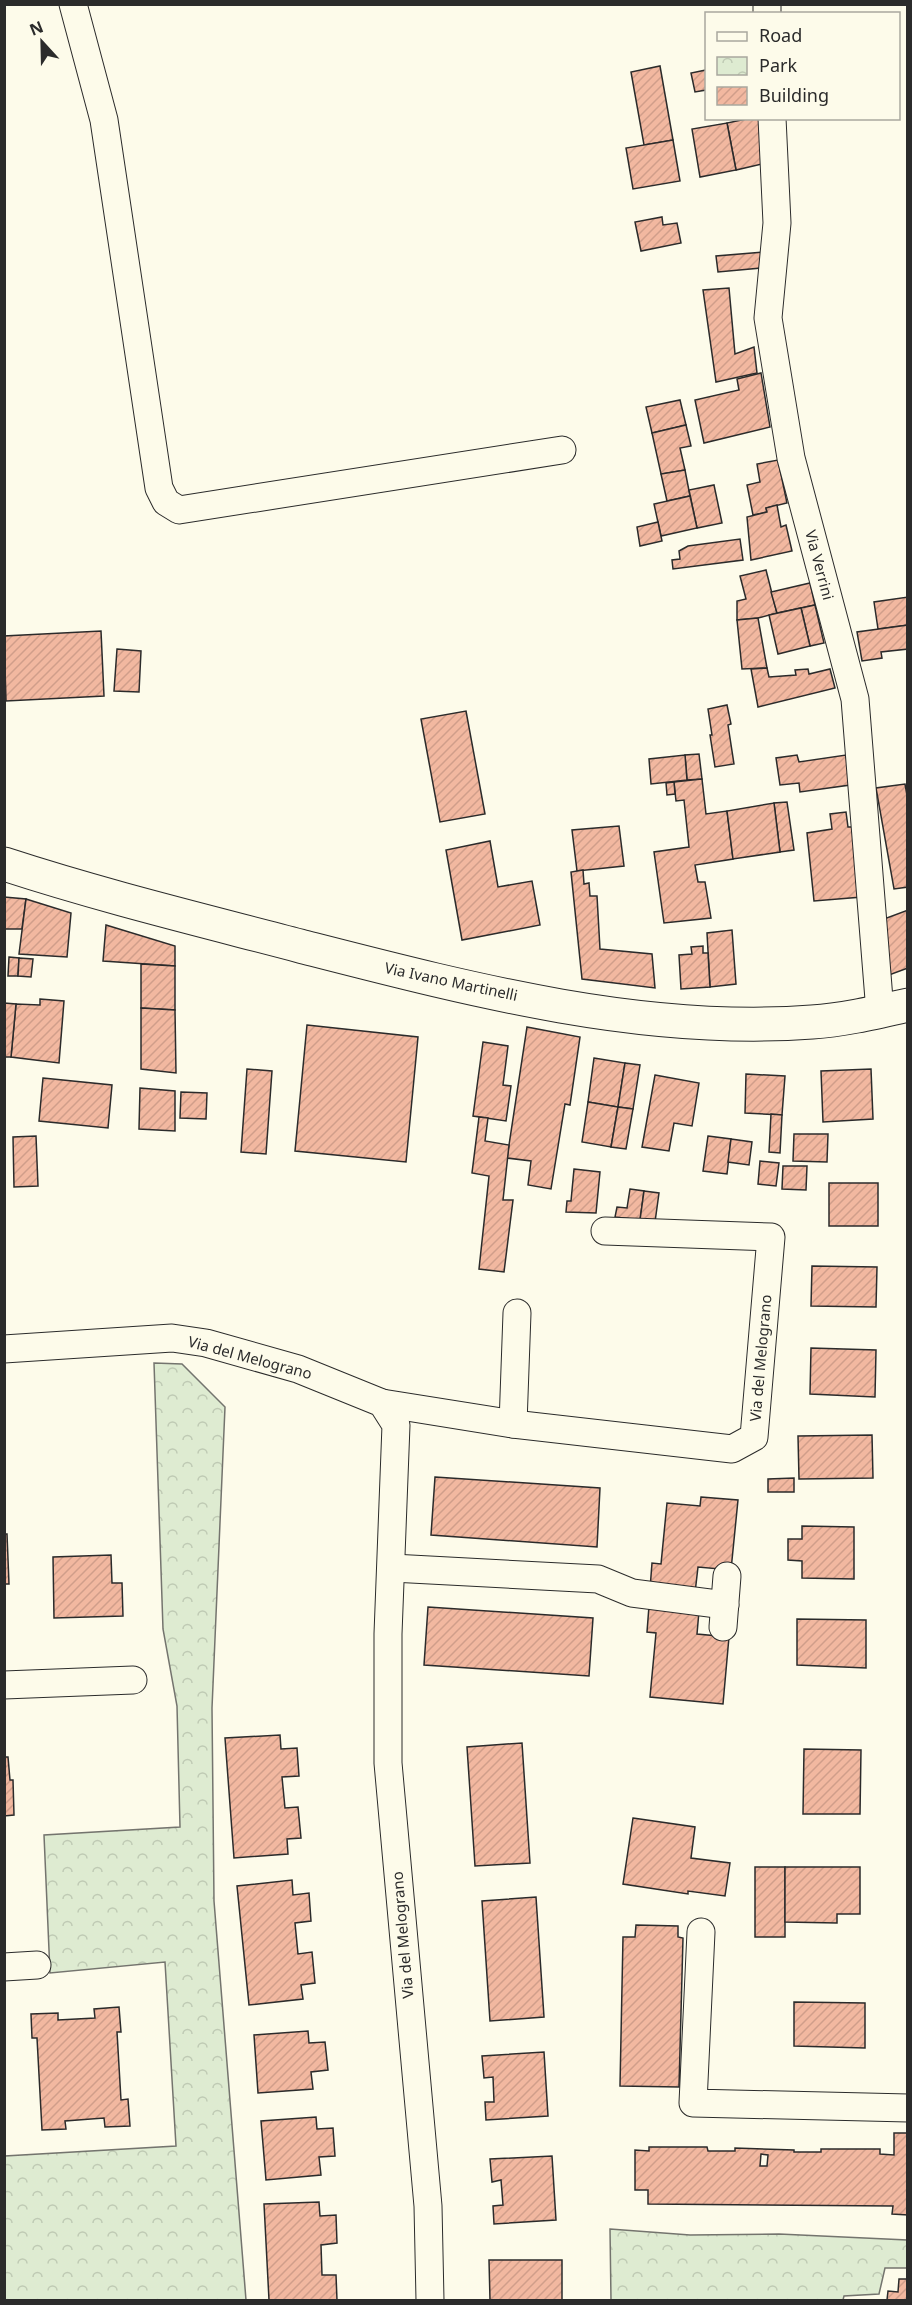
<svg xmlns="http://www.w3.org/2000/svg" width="912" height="2305" font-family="'Noto Sans',sans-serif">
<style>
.park{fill:url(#park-crowns);stroke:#74746e;stroke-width:1.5}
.building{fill:url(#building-hatch);stroke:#2b2b2b;stroke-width:1.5;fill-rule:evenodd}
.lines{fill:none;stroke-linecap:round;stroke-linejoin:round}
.minor-casing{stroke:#2b2b2b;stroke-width:29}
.tertiary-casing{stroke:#2b2b2b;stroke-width:35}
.minor{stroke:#fdfbea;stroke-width:27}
.tertiary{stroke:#fdfbea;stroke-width:33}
.labels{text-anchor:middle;stroke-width:4.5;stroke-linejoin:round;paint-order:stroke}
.street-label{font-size:15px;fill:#2b2b2b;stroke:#fdfbea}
</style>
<defs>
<pattern id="park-crowns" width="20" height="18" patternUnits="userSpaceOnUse" patternTransform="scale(1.5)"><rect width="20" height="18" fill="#deebd1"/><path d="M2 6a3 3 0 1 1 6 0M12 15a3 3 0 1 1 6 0" fill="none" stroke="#bfcab4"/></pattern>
<pattern id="building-hatch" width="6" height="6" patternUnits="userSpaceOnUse" patternTransform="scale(1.5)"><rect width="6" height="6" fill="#f2b8a0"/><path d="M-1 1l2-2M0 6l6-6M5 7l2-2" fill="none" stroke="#d09e8a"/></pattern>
</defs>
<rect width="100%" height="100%" fill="#fdfbea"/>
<g class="park">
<path d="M154,1363L182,1364L225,1407L212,1708L214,1901L246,2300H5V2156L176,2146L165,1962L50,1973L44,1835L180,1827L177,1706L163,1629Z"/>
<path d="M610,2229L690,2235L779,2234L907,2240V2268H885L879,2294L844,2296L843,2300H611Z"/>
</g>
<g class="building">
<path d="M660,66L673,140L644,145L631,72Z"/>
<path d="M706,70V90L695,92L691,73Z"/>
<path d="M751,118H763L771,162L736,170L727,123Z"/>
<path d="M727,123L736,170L700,177L692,129Z"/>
<path d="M673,140L680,181L633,189L626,148Z"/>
<path d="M662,217L663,225L677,223L681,243L641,251L635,222Z"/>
<path d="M765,252L761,268L718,272L716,256Z"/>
<path d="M729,288L735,354L754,347L757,373L716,382L703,290Z"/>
<path d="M761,373L770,427L704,443L695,400L739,390L737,379Z"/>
<path d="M680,400L686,425L652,433L646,407Z"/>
<path d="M686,425L691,446L680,448L685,470L661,474L652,433Z"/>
<path d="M778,460L787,503L766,508L767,512L753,515L747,485L760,482L757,464Z"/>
<path d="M685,470L690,496L667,501L661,474Z"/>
<path d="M714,485L722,523L697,528L689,490Z"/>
<path d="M690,496L697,528L661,536L654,504Z"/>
<path d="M777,505L781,527L786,525L792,551L751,560L747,517L767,512L766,508Z"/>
<path d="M658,522L662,541L640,546L637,527Z"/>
<path d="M740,539L743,560L673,569L672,560L680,559L679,551L688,546Z"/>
<path d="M766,570L777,613L758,618L737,620V601L746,599L740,576Z"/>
<path d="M810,583L815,605L777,613L771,592Z"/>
<path d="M908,597V625L878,629L874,602Z"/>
<path d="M815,605L824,643L810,646L801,608Z"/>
<path d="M801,608L810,646L778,654L769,615Z"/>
<path d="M758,618L767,668L742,669L737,620Z"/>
<path d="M908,625V649L881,652L882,658L862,661L857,632Z"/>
<path d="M101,631L104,696L6,701L4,636Z"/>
<path d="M117,649L141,651L139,692L114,691Z"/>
<path d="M767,668L769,677L796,675L795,670L808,669L809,674L830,669L835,688L758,707L751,669Z"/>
<path d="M727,705L731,724L728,725L734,764L715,767L710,735H712L708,709Z"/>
<path d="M466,711L485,814L440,822L421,719Z"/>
<path d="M699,754L702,779L687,780L685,755Z"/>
<path d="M685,755L687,780L651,784L649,759Z"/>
<path d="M797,755L799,762L846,755L850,785L800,792L799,783L780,785L776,758Z"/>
<path d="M702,779L706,814L727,811L733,859L695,865L698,882H705L711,918L664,923L654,852L689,847L684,800L676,801L674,782Z"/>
<path d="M674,782L675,794L667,795L666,783Z"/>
<path d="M905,784L908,801V887L894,889L876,788Z"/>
<path d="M787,802L794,850L780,852L774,803Z"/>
<path d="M774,803L780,852L733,859L727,811Z"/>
<path d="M846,812L848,827H853L862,897L814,901L807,833L832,829L830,814Z"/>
<path d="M619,826L624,866L577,871L572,830Z"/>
<path d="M490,841L498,887L532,881L540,925L462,940L446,850Z"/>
<path d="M583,870L584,884L589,883L590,896H597L600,949L652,954L655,988L582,979L571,872Z"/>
<path d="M4,897L26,899L22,929H4Z"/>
<path d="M26,899L71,913L67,957L19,954Z"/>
<path d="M908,910V968L889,975L884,919Z"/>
<path d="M106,925L175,946V966L103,961Z"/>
<path d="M732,930L736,984L710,987L707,933Z"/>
<path d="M703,946V953H708L710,987L681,989L679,955L692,954L691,947Z"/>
<path d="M9,957L19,958L18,976H8Z"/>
<path d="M19,958L33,959L31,977L18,976Z"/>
<path d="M141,964L175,966V1010L141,1008Z"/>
<path d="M40,999L64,1001L59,1063L11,1057L16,1004L40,1005Z"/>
<path d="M4,1003L16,1004L11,1057H4Z"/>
<path d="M141,1008L175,1010L176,1073L141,1069Z"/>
<path d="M307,1025L418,1037L406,1162L295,1151Z"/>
<path d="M527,1027L580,1037L570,1105L565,1104L551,1189L528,1185L531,1161L507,1158Z"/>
<path d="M483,1042L508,1046L503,1085L511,1086L506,1121L473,1116Z"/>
<path d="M594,1058L625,1063L618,1107L588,1102Z"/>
<path d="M625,1063L640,1065L633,1109L618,1107Z"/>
<path d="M247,1069L272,1071L266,1154L241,1152Z"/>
<path d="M871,1069L873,1119L823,1122L821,1071Z"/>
<path d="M746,1074L785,1076L782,1115L745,1113Z"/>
<path d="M655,1075L699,1083L692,1126L674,1123L669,1151L642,1147Z"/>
<path d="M43,1078L112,1085L108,1128L39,1121Z"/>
<path d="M140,1088L175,1091V1131L139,1129Z"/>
<path d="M181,1092L207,1093L206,1119L180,1118Z"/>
<path d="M588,1102L618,1107L611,1147L582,1142Z"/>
<path d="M618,1107L633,1109L626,1149L611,1147Z"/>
<path d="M771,1114L782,1115L780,1153L769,1152Z"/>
<path d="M479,1117L488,1118L485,1141L509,1145L503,1200H513L504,1272L479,1269L489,1176L472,1173Z"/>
<path d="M794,1134H828L827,1162L793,1161Z"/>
<path d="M36,1136L38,1186L14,1187L13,1137Z"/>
<path d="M708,1136L731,1139L727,1174L703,1171Z"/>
<path d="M731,1139L752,1142L749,1165L728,1162Z"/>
<path d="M760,1161L779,1163L776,1186L758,1184Z"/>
<path d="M783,1166H807L806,1190L782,1189Z"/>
<path d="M574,1169L600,1172L596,1213L566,1212L567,1201H571Z"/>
<rect x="829" y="1183" width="49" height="43"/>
<path d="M630,1189L644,1191L640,1220L615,1217L617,1207L627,1208Z"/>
<path d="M644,1191L659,1193L655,1222L640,1220Z"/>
<path d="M812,1266L877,1267L876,1307L811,1306Z"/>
<path d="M811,1348L876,1350L875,1397L810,1394Z"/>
<path d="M872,1435L873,1478L799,1479L798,1436Z"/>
<path d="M435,1477L600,1488L597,1547L431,1535Z"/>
<path d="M794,1478V1492H768V1479Z"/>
<path d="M701,1497L738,1500L731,1570L698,1567L695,1593L650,1589L652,1563L661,1564L667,1503L700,1506Z"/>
<path d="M802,1526L854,1527V1579L802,1578V1561L788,1560V1539H802Z"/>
<path d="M4,1534H7L9,1584H4Z"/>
<path d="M111,1555L112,1583H122L123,1616L54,1618L53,1557Z"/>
<path d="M649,1606L699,1611L697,1634L729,1637L723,1704L650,1697L656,1633L647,1632Z"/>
<path d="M428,1607L593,1618L589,1676L424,1665Z"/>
<path d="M797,1619L866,1620V1668L797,1665Z"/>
<path d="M280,1735L281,1749L297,1748L299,1776L282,1777L285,1808L298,1807L301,1838L287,1839L288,1854L234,1858L225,1738Z"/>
<path d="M522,1743L530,1863L475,1866L467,1747Z"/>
<path d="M804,1749L861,1750L860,1814H803Z"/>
<path d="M4,1757H8L10,1780H13L14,1815L4,1816Z"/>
<path d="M633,1818L695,1827L691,1858L730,1863L725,1896L688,1891V1894L623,1884Z"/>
<rect x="755" y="1867" width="30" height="70"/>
<path d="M785,1867H860V1914H837V1923L785,1922Z"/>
<path d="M292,1880L293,1895L309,1893L311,1921L295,1923L298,1954L312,1952L315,1983L301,1985L303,1999L249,2005L237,1886Z"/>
<path d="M536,1897L544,2017L490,2021L482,1901Z"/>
<path d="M636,1925L678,1926V1937L683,1938L679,2087L620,2086L623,1937H635Z"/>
<path d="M794,2002L865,2003V2048L794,2046Z"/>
<path d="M119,2007L121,2032H117L121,2100L128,2099L130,2126L105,2127L104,2118L65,2121L66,2129L42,2130L37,2038H32L31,2014L58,2013V2020L95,2018L94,2009Z"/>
<path d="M308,2031L309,2043L325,2042L328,2070L311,2072L313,2089L258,2093L254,2035Z"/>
<path d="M544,2052L548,2116L486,2120L485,2102H494L493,2077L484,2078L482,2056Z"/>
<path d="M316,2117L317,2129L333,2128L335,2156L319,2157L321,2175L266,2180L261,2121Z"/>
<path d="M894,2133H908V2215L892,2214L893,2206L648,2204V2190H635V2150L649,2151V2147H707L708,2151H735V2148L794,2150V2152H821V2149H880V2154L894,2155ZM761,2154L768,2155L767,2166H760Z"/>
<path d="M552,2156L556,2220L494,2224L493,2206L503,2205L501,2180L492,2182L490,2159Z"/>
<path d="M319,2202L320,2216L336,2215L337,2243L321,2245L322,2275H336L337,2300H269L264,2204Z"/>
<path d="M489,2260H562V2300H490Z"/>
<path d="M899,2279H908V2300H887L888,2291L898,2292Z"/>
</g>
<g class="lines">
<g class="minor-casing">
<g id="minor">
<path d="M73,4L104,120L159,488L166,502L179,510L562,450"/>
<path d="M767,4V14"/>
<path d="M772,118L777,223L768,318L791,458L855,699L880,1012"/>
<path d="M4,1349L172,1338L206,1343L298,1369L382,1403L396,1425L388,1634V1763L428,2206L430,2300"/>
<path d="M382,1403L513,1424L732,1449L754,1437L771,1237L605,1231"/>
<path d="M513,1424L517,1313"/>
<path d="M392,1568L598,1579L632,1593L725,1605"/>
<path d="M723,1627L727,1576"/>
<path d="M4,1685L133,1680"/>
<path d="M701,1932L693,2103L908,2108"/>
<path d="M4,1967L37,1965"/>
</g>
</g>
<g class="tertiary-casing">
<path id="tertiary" d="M4,864C102,896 201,920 300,946C464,988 641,1035 812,1022C844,1020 877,1012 908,1005"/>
</g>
<use href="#minor" class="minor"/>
<use href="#tertiary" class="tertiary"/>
</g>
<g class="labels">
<g class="street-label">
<text transform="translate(819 565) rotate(75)" y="5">Via Verrini</text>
<text transform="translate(451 982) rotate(12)" y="5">Via Ivano Martinelli</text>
<text transform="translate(250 1358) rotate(15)" y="5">Via del Melograno</text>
<text transform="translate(761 1358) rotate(-85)" y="5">Via del Melograno</text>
<text transform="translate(403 1935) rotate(-95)" y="5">Via del Melograno</text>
</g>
</g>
<rect width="912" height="2305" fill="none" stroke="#2b2b2b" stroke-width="12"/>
<rect x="705" y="12" width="195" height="108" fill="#fdfbea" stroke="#a9a89e" stroke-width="1.5"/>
<rect x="717" y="32" width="30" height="9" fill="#fdfbea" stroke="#a9a89e" stroke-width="1.5"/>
<text x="759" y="42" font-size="18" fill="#2b2b2b">Road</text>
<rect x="717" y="57" width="30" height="18" fill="url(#park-crowns)" stroke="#a9a89e" stroke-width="1.5"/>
<text x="759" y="72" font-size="18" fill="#2b2b2b">Park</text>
<rect x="717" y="87" width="30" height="18" fill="url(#building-hatch)" stroke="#a9a89e" stroke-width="1.5"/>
<text x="759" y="102" font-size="18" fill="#2b2b2b">Building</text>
<g transform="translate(42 42) rotate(338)" stroke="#fdfbea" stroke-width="4.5" paint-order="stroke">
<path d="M0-4.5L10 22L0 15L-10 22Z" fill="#2b2b2b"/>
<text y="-9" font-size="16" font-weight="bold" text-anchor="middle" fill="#2b2b2b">N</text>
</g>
</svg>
